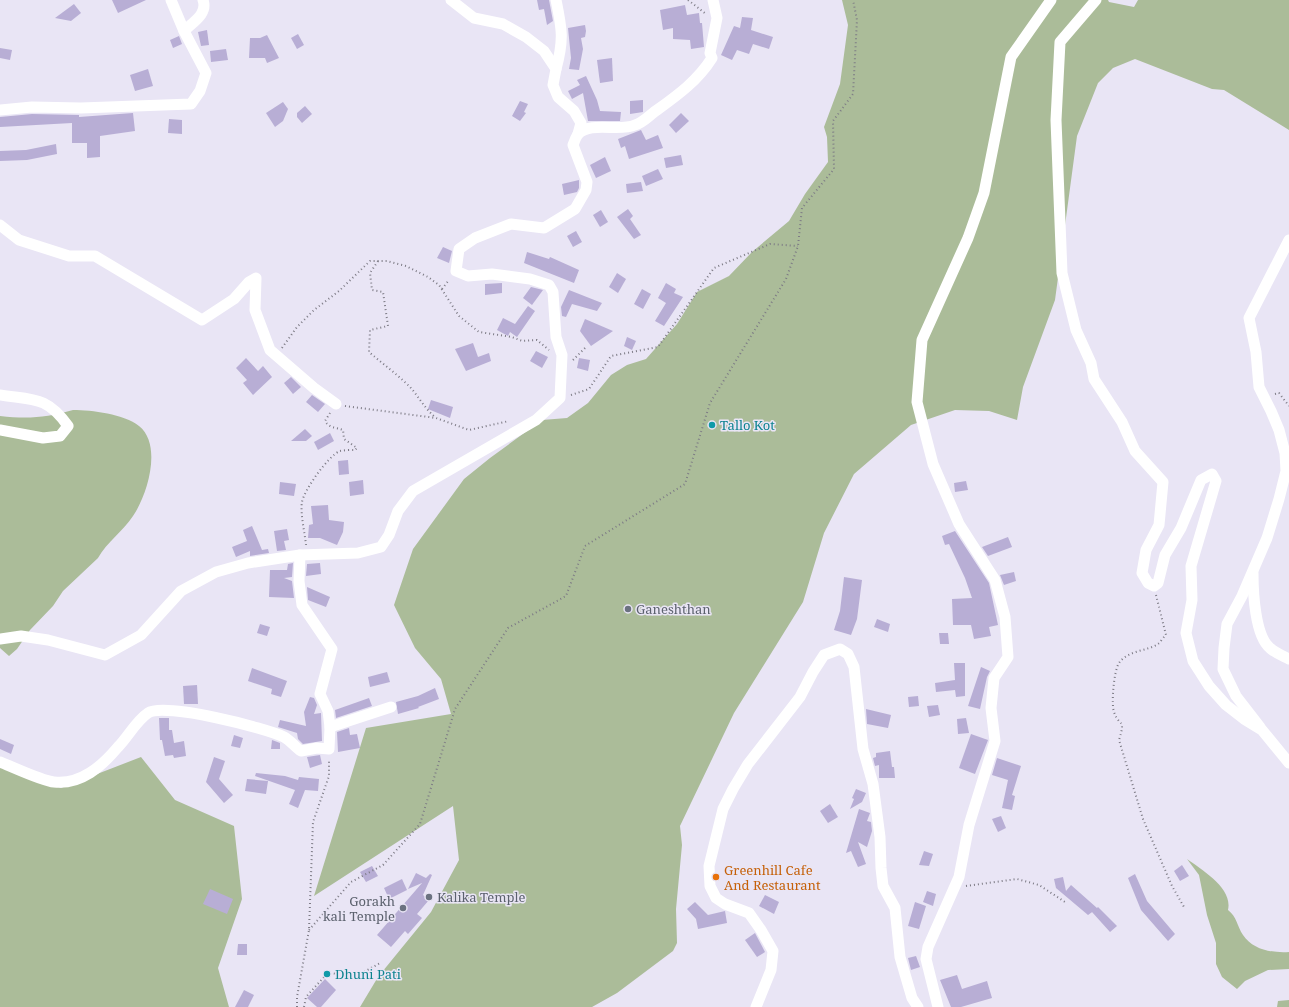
<svg xmlns="http://www.w3.org/2000/svg" width="1289" height="1007" font-family="'Noto Serif',serif">
<style>
.green{fill:#abbc99}
.building{fill:#b8aed5}
.lines{fill:none;stroke-linecap:round;stroke-linejoin:round}
.path{stroke:#7d7b85;stroke-width:2;stroke-dasharray:1 3;stroke-linecap:butt}
.street{stroke:#fff;stroke-width:11}
.culture-dot{fill:#0f9aa8;stroke:#e9e5f5;stroke-width:1.5}
.worship-dot{fill:#6b7280;stroke:#e9e5f5;stroke-width:1.5}
.food-dot{fill:#e8710a;stroke:#e9e5f5;stroke-width:1.5}
.labels{text-anchor:middle;stroke-width:3;stroke-linejoin:round;paint-order:stroke}
.culture-label{font-size:13px;fill:#0d838f;stroke:#e9e5f5;text-anchor:start}
.worship-label{font-size:13px;fill:#5b616d;stroke:#e9e5f5;text-anchor:start}
.food-label{font-size:13px;fill:#c56008;stroke:#e9e5f5;text-anchor:start}
</style>
<rect width="100%" height="100%" fill="#e9e5f5"/>
<g class="green">
<path d="M842,0H1108L1109,2L1134,7L1138,0H1289V130L1224,90L1212,89L1135,59L1113,68L1098,83L1077,136L1055,300L1023,387L1017,420L989,411L955,410L911,425L854,474L824,533L803,602L734,713L680,826L682,845L676,909L677,943L673,951L617,993L592,1007H360L378,977L431,912L459,860L453,806L314,896L366,728L451,714L441,679L415,648L394,605L413,549L464,479L490,458L542,420L567,418L588,403L611,375L627,365L646,359L677,324L697,292L729,276L752,252L789,221L805,194L828,162L827,137L824,127L840,84L848,25Z"/>
<path d="M73,410C92,410 124,414 139,426C163,445 147,496 133,516C123,531 107,542 98,558L63,591L53,606L30,630L17,649L9,656L0,648V416C27,419 46,418 73,410Z"/>
<path d="M141,757L175,800L234,826L242,899L218,968L229,1007H0V764L61,788Z"/>
<path d="M1187,859C1202,870 1233,888 1228,910C1237,917 1237,926 1243,935C1253,950 1272,953 1289,952V969L1268,970L1245,981L1237,989L1222,977L1216,964V943L1207,915L1199,875Z"/>
<path d="M1289,1000V1007H1277L1278,1001Z"/>
</g>
<g class="building">
<path d="M112,0H146L118,13Z"/>
<path d="M537,0H549L553,21L547,25L544,9L539,10Z"/>
<path d="M74,4L81,13L71,21L55,18Z"/>
<path d="M685,5L687,15L699,13L700,23H702L704,47L691,49L690,40L673,39V28L663,30L660,10Z"/>
<path d="M742,17L753,18L751,30L773,37L769,49L753,44L749,54L737,50L732,60L721,55L734,26L740,28Z"/>
<path d="M585,25L586,31L585,37L581,38L583,49L579,70L569,69L571,58L568,28Z"/>
<path d="M207,30L209,45L201,46L198,32Z"/>
<path d="M298,34L304,45L297,49L291,38Z"/>
<path d="M267,35L279,58L267,63L265,58H249L250,38H260Z"/>
<path d="M179,36L182,44L173,48L170,40Z"/>
<path d="M0,48L12,50L10,60L0,58Z"/>
<path d="M226,49L228,60L211,62L210,51Z"/>
<path d="M612,58L613,81L600,83L597,60Z"/>
<path d="M148,69L153,86L135,91L130,75Z"/>
<path d="M586,76L597,100L600,111L621,112L620,121H588L583,93L572,99L568,91L580,85L577,80Z"/>
<path d="M643,100V112L630,114V101Z"/>
<path d="M520,101L528,104L524,112L526,113L520,121L512,116Z"/>
<path d="M283,102L288,109L283,121L275,127L266,113Z"/>
<path d="M305,106L312,114L302,123L297,117V113Z"/>
<path d="M133,113L135,131L100,136V157L87,158V143H72V123L0,127V117L32,114L79,115V117Z"/>
<path d="M681,113L689,121L676,133L669,125Z"/>
<path d="M169,119L182,120V134L168,133Z"/>
<path d="M641,130L646,140L658,135L663,148L629,159L625,146L621,148L618,139Z"/>
<path d="M56,144L57,154L27,160L0,161V151L26,150Z"/>
<path d="M681,155L683,165L666,168L664,158Z"/>
<path d="M605,157L611,171L596,178L590,165Z"/>
<path d="M658,169L663,179L646,186L642,176Z"/>
<path d="M579,180V188L577,192L564,195L562,184Z"/>
<path d="M641,182L643,191L627,193L626,184Z"/>
<path d="M628,209L633,216L630,219L641,235L634,239L617,217Z"/>
<path d="M601,210L608,222L600,227L593,215Z"/>
<path d="M576,231L582,242L573,247L567,236Z"/>
<path d="M443,247L452,251L449,263L437,258Z"/>
<path d="M527,252L549,259L550,257L579,270L574,283L524,263Z"/>
<path d="M617,273L626,279L618,293L609,287Z"/>
<path d="M502,283V293L485,295V284Z"/>
<path d="M666,283L676,289L674,293L683,297L664,326L655,321L666,303L658,298Z"/>
<path d="M531,287L543,290L532,305L523,298Z"/>
<path d="M642,289L651,294L643,309L634,304Z"/>
<path d="M569,290L602,303L597,311L572,304L566,317L562,316L561,307Z"/>
<path d="M528,306L535,311L517,337L510,332L508,336L497,330L503,318L515,324Z"/>
<path d="M585,319L613,331L591,346L580,331Z"/>
<path d="M627,337L636,341L632,350L624,346Z"/>
<path d="M473,343L478,357L489,353L491,361L466,371L455,349Z"/>
<path d="M536,351L548,357L542,368L530,361Z"/>
<path d="M246,358L258,371L263,366L272,377L253,395L243,383L247,380L236,368Z"/>
<path d="M579,358L590,360L588,371L577,368Z"/>
<path d="M291,377L301,387L293,394L284,383Z"/>
<path d="M312,395L325,404L318,412L306,402Z"/>
<path d="M431,400L453,407L450,418L428,409Z"/>
<path d="M305,429L312,436L306,441H291Z"/>
<path d="M330,433L334,441L318,450L314,442Z"/>
<path d="M348,460L349,474L339,475L338,461Z"/>
<path d="M363,480L364,494L350,496L349,482Z"/>
<path d="M966,481L968,490L955,492L954,483Z"/>
<path d="M280,482L296,484L294,496L279,494Z"/>
<path d="M328,505L329,520L344,522L343,532L337,545L320,538H308L309,525L313,524L311,506Z"/>
<path d="M252,526L262,550L268,549L269,553L250,556V551L236,557L232,547L247,541L243,530Z"/>
<path d="M287,529L289,540L284,541L286,550L277,551L274,531Z"/>
<path d="M955,531L989,583L998,625L989,627L991,636L974,639L971,625H953L952,599L972,598L965,578L949,544L945,545L942,536Z"/>
<path d="M1008,537L1012,547L988,556L982,547Z"/>
<path d="M293,563L292,577L284,578L292,581L294,598L269,597L270,570H287L288,564Z"/>
<path d="M320,563L321,574L306,576L307,564Z"/>
<path d="M1014,572L1016,581L1004,585L1000,575Z"/>
<path d="M844,577L862,580L857,619L851,635L834,630L840,611Z"/>
<path d="M307,587L330,597L326,607L308,600Z"/>
<path d="M877,619L890,624L888,632L874,627Z"/>
<path d="M260,624L270,627L267,636L257,633Z"/>
<path d="M939,633H948L949,644H940Z"/>
<path d="M954,663H965V696L956,697L955,690L936,692L935,683L955,680Z"/>
<path d="M981,667L990,671L987,677L980,709L968,706Z"/>
<path d="M252,668L287,681L281,697L271,694L272,689L248,681Z"/>
<path d="M387,672L390,682L370,687L368,677Z"/>
<path d="M197,685L198,704H184L183,686Z"/>
<path d="M435,688L439,699L418,707L419,708L398,714L396,702L418,696Z"/>
<path d="M918,696L919,706L909,707L908,697Z"/>
<path d="M310,697L314,698L317,705L314,714L321,713L322,741L303,744L298,739L297,733L278,727L280,720L306,726L304,712Z"/>
<path d="M369,698L372,706L336,718L335,710Z"/>
<path d="M938,705L940,715L929,717L927,706Z"/>
<path d="M866,709L891,715L888,728L867,724Z"/>
<path d="M159,718H169V730H172L174,743L184,741L186,756L174,758L173,755L165,756L162,740H160Z"/>
<path d="M966,718L969,733L958,734L957,719Z"/>
<path d="M349,728L350,735L357,734L360,748L338,752L337,732Z"/>
<path d="M971,734L988,740L975,774L959,768Z"/>
<path d="M234,735L243,738L240,748L231,746Z"/>
<path d="M0,739L14,745L11,754L0,749Z"/>
<path d="M272,740L280,743V749H271Z"/>
<path d="M890,751L892,767H894L895,778H879V765L875,766L873,758L876,757V753Z"/>
<path d="M320,755L322,764L310,768L307,757Z"/>
<path d="M214,757L225,761L219,779L233,795L224,803L206,782Z"/>
<path d="M997,758L1021,766L1012,795L1015,796L1012,810L1002,808L1008,780L992,775Z"/>
<path d="M256,773L285,776L298,780L299,777L319,779L318,791L305,790L298,808L289,804L295,790L255,776Z"/>
<path d="M247,779L268,781L266,794L245,791Z"/>
<path d="M856,789L866,793L862,802L850,809L854,799L852,798Z"/>
<path d="M830,804L838,817L828,823L820,811Z"/>
<path d="M859,809L870,813L867,821L871,822L872,831L867,847L858,842L866,864L858,867L851,851L846,853Z"/>
<path d="M1001,816L1006,828L998,832L992,819Z"/>
<path d="M924,851L933,854L929,866L919,865Z"/>
<path d="M1182,865L1189,876L1180,881L1174,871Z"/>
<path d="M372,866L378,876L366,882L360,872Z"/>
<path d="M416,873L426,878L430,874L432,875L423,895L429,900L417,914L422,918L408,934L405,931L391,947L377,935L422,883L408,889Z"/>
<path d="M1135,874L1147,901L1175,934L1168,941L1141,910L1128,878Z"/>
<path d="M1063,877L1066,891L1071,885L1097,908L1098,907L1117,926L1110,932L1092,912L1095,910L1088,915L1056,888L1054,879Z"/>
<path d="M402,879L407,890L389,899L384,888Z"/>
<path d="M210,889L233,899L227,914L203,904Z"/>
<path d="M927,891L936,894L933,906L923,902Z"/>
<path d="M765,895L779,902L774,914L759,906Z"/>
<path d="M695,902L708,915L725,911L727,923L698,929L696,919L687,909Z"/>
<path d="M915,902L926,906L919,929L908,926Z"/>
<path d="M755,933L765,952L757,957L745,940Z"/>
<path d="M238,944H247V955H237Z"/>
<path d="M916,956L920,967L911,970L908,958Z"/>
<path d="M957,975L962,989L987,981L992,998L961,1007H951L940,980Z"/>
<path d="M325,979L336,990L321,1007H317L307,998Z"/>
<path d="M244,990L254,995L248,1007H235Z"/>
</g>
<g class="lines">
<g class="path">
<path d="M688,0L706,14"/>
<path d="M378,261L370,273L372,290L383,292L388,326L370,330L369,352C383,364 398,375 410,387C419,397 425,409 436,418"/>
<path d="M442,289L449,280"/>
<path d="M282,348L297,327L314,310L339,291L370,261H387L406,266L428,277L439,285L459,316L479,332L512,337L522,341L537,340L549,350"/>
<path d="M573,360L586,347"/>
<path d="M1275,394L1279,393L1289,406"/>
<path d="M571,395L589,389L611,356L658,347L714,268L770,244L798,246"/>
<path d="M345,406L436,418L469,430L509,421"/>
<path d="M306,545C305,534 300,513 302,502C304,490 329,455 340,451C345,450 351,450 355,450L357,448L344,439L343,430C336,427 330,429 325,421L330,413"/>
<path d="M1156,595L1166,635C1163,637 1161,642 1158,644C1148,651 1128,650 1119,663C1114,670 1111,704 1114,712C1119,727 1126,718 1119,740L1143,819L1172,886L1184,907"/>
<path d="M966,886L1017,879L1039,885L1065,902"/>
<path d="M309,930L351,882L383,865L420,824L455,709L508,628L566,596L585,546L685,484L710,403L786,279L798,246L802,208L834,169L833,121L853,94L857,20L853,0"/>
<path d="M297,1007V997L309,930L313,822L329,776V760"/>
<path d="M304,1007L306,997L324,977L331,973L355,977L380,963"/>
</g>
<g class="street">
<path d="M171,0L184,31C193,22 208,14 203,0"/>
<path d="M451,0L474,18L503,24L526,37L544,51L556,69L553,85L558,97L574,111L581,123L578,134"/>
<path d="M1096,0L1060,42L1056,120L1062,273L1076,330L1091,363L1094,379L1122,422L1135,451L1163,482L1159,525L1146,550L1142,573L1148,583L1154,586L1158,583L1165,555L1181,528L1201,480L1212,474L1216,481L1191,566L1192,600L1186,633L1193,661L1209,686L1226,705L1244,719L1262,730L1289,763"/>
<path d="M556,69C564,40 562,29 556,0"/>
<path d="M0,110L32,107L81,108L191,104L200,91L206,73L184,31"/>
<path d="M0,225L19,240L69,256H95L202,320L234,299L249,282L256,278L255,310L270,350L314,388L336,404"/>
<path d="M0,395C33,400 47,396 68,426L60,436L43,438L0,430"/>
<path d="M1253,573C1253,592 1255,636 1270,648C1275,653 1283,656 1289,659"/>
<path d="M0,639L21,636L48,640L105,655L141,635L181,591L216,572L248,563L300,555L358,553L381,547L389,535L398,511L413,491L536,420L560,398L562,355L556,337L553,292L549,285L530,279L492,274L468,276L456,271L459,249L475,238L511,224L544,228L575,209L586,190L587,182L573,145C574,142 576,137 578,134C591,121 619,132 635,125C642,123 648,117 653,113C675,97 697,82 712,58L710,53L717,18L713,0"/>
<path d="M330,727L391,707"/>
<path d="M1260,727L1236,696L1223,669L1224,648L1227,624L1242,596L1267,538L1279,499L1286,471L1285,453L1279,430L1271,411L1259,387L1256,352L1249,318L1289,240"/>
<path d="M0,762C13,767 42,781 54,782C81,785 102,766 118,747C128,737 136,721 148,713C164,702 266,728 284,737C290,740 295,747 301,751L317,748L329,749L330,727L328,711L320,694L332,649L302,605L299,581L300,555"/>
<path d="M756,1007L771,970L773,951L761,930L749,913L725,904L716,898L710,886L709,866L723,809L733,789L748,764L800,697L813,672L824,655L840,649L848,654L854,667L863,749L873,784L880,837L881,868L883,886L895,908L900,957L912,998L918,1007"/>
<path d="M938,1007L926,959L928,947L959,877L969,825L995,741L991,708L994,678L1008,657L1005,617L995,580L959,524L933,464L917,402L922,340L968,238L984,193L1011,57L1051,0"/>
</g>
</g>
<g class="culture-dot">
<circle cx="712" cy="425" r="4"/>
<circle cx="327" cy="974" r="4"/>
</g>
<g class="worship-dot">
<circle cx="628" cy="609" r="4"/>
<circle cx="429" cy="897" r="4"/>
<circle cx="403" cy="908" r="4"/>
</g>
<circle class="food-dot" cx="716" cy="877" r="4"/>
<g class="labels">
<g class="culture-label">
<text x="720" y="430">Tallo Kot</text>
<text x="335" y="979">Dhuni Pati</text>
</g>
<g class="worship-label">
<text x="636" y="614">Ganeshthan</text>
<text x="437" y="902">Kalika Temple</text>
<text x="395" y="906" text-anchor="end">Gorakh<tspan x="395" dy="15">kali Temple</tspan></text>
</g>
<g class="food-label">
<text x="724" y="875">Greenhill Cafe<tspan x="724" dy="15">And Restaurant</tspan></text>
</g>
</g>
</svg>
